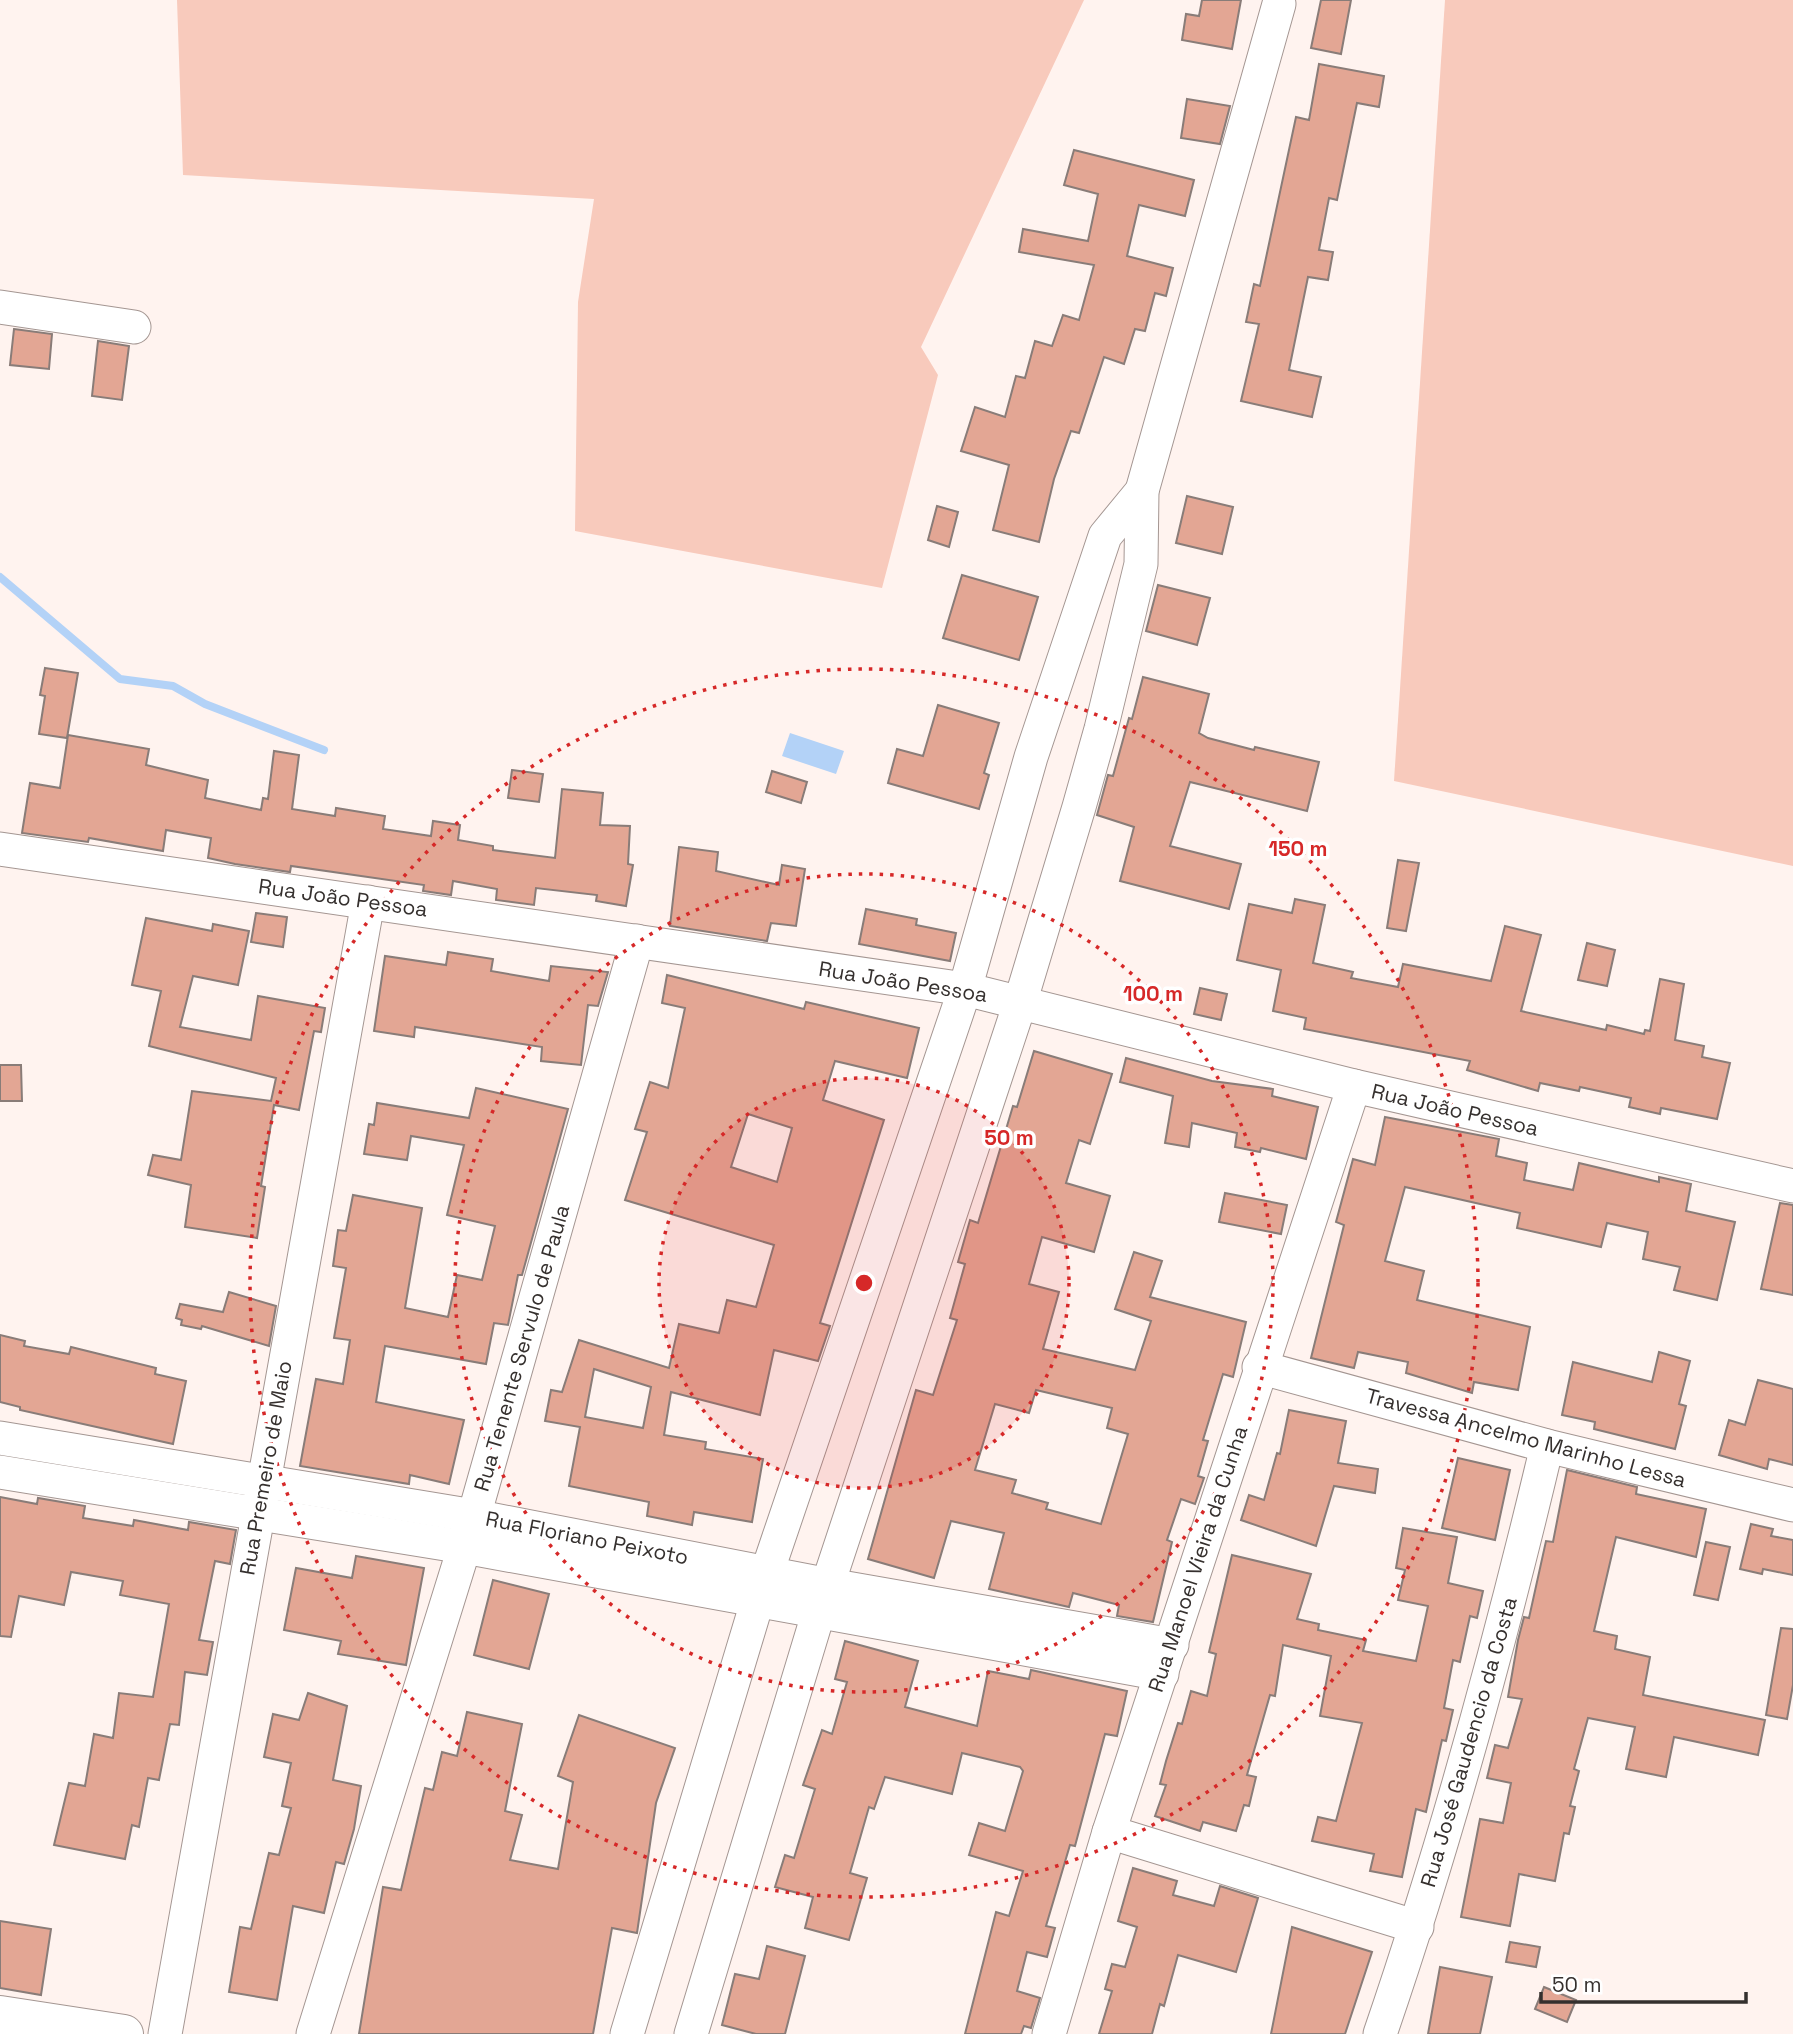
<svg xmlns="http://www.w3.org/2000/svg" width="1793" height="2034" font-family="'Space Grotesk',sans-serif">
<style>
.green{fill:#f8cabc}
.water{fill:#b3d2f7}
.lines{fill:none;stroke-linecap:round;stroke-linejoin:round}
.stream{stroke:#b3d2f7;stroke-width:8}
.building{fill:#e3a694;stroke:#897c78;stroke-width:2;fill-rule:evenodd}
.minor-casing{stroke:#a49692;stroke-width:35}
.major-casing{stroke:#a49692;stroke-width:40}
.minor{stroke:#fff;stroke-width:33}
.major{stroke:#fff;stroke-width:38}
.ring{fill:none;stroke:#d62828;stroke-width:3.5;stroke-dasharray:3.5 7}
.labels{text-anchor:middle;stroke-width:7;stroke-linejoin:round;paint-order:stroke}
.street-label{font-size:21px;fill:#35302e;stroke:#fff}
.centre{fill:#d62828;stroke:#fff;stroke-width:3.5}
.ring-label{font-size:21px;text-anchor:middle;font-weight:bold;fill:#d62828;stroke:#fff;stroke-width:7;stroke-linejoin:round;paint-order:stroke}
</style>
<rect width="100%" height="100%" fill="#fff3ef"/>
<g class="green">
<path d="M177,0H1084L921,347L938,375L882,588L575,531L578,302L594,199L183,175Z"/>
<path d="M1445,0H1793V866L1394,781Z"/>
</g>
<path class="water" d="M790,733L844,751L836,774L782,756Z"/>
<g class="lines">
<path class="stream" d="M0,577L120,679L173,686L205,704L324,750"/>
</g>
<g class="building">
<path d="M1202,0H1241L1232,49L1182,40L1186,14L1199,16Z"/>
<path d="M1321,0H1351L1341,54L1311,48Z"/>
<path d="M1319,64L1384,76L1379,107L1357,103L1337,200L1329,198L1319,250L1333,252L1328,280L1308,277L1289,370L1321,377L1312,417L1241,401L1259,324L1246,322L1254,284L1260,286L1296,117L1309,120Z"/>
<path d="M1187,99L1230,106L1220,144L1181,138Z"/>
<path d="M1074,150L1194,180L1185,216L1139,205L1127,256L1173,268L1166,296L1155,293L1145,331L1135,329L1124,364L1104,357L1079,433L1071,431L1054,479L1039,542L993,530L1009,465L961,451L975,407L1005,417L1016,376L1025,378L1035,341L1052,346L1063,315L1079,320L1094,265L1019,252L1023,229L1088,241L1098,194L1064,185Z"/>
<path d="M14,329L52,334L49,369L10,365Z"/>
<path d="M98,341L129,346L122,400L92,396Z"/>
<path d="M1187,496L1233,507L1222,554L1176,543Z"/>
<path d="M937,506L958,512L949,547L928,540Z"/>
<path d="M962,575L1038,597L1019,660L943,638Z"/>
<path d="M1158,585L1210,598L1197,645L1146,631Z"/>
<path d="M45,668L78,673L67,738L39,734L45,696L40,695Z"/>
<path d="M1143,677L1209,694L1199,733L1208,738L1254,750L1255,747L1319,762L1307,811L1190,782L1170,846L1241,864L1229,909L1120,881L1134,827L1097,815L1108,775L1113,776L1129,718L1132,719Z"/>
<path d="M938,705L999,723L984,773L989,775L979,809L888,783L897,749L923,756Z"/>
<path d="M68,735L149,749L146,765L208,780L205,798L261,810L263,798L268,799L274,751L299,755L292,809L335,816L336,808L385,816L383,829L431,836L433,821L460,825L458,840L493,846V850L555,858L562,789L603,793L600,825L630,826L628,864L633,865L626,906L596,901L597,895L536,888L534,905L496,900L497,889L453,881L451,895L423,891L424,885L291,866L290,872L235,864L208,858L211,838L166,830L163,851L89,838L88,842L22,833L30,783L60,788Z"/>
<path d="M512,770L543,774L539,802L508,798Z"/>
<path d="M772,771L807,782L801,803L766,792Z"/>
<path d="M679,847L718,852L716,871L779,885L782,865L805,869L796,926L771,923L767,941L670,926Z"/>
<path d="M1398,860L1419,863L1406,931L1387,928Z"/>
<path d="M1295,899L1325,905L1313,963L1353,972L1351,978L1398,987L1403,964L1491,981L1505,926L1541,935L1521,1011L1606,1030L1607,1025L1644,1034L1645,1030L1650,1031L1660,979L1684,984L1675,1040L1704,1046L1702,1057L1730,1063L1717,1119L1661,1108L1660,1114L1629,1107L1631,1098L1580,1087L1579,1091L1540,1083L1538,1091L1467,1070L1470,1061L1304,1029L1306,1018L1273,1011L1281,970L1237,960L1249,904L1292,913Z"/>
<path d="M866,909L917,919L916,925L956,933L950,961L859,944Z"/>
<path d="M256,913L287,917L283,947L251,942Z"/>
<path d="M146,918L212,931L213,924L249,931L238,985L193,976L180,1027L251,1040L258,996L325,1008L321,1032L314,1031L299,1110L274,1105L261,1186L265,1187L257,1238L185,1227L191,1185L148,1175L153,1155L181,1160L192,1091L271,1101L276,1078L149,1046L161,991L132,985Z"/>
<path d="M1587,943L1615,950L1607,986L1578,980Z"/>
<path d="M448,952L493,959L491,971L549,981L551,966L608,972L598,1006L588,1005L581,1065L541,1061L542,1047L415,1027L414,1037L374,1031L385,956L446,965Z"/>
<path d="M667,975L804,1009L806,1002L919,1028L907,1078L835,1061L823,1100L884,1120L820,1323L830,1326L818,1361L774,1350L760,1415L671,1392L664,1435L706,1442L705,1449L763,1459L752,1522L694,1512L692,1525L647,1516L649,1502L569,1486L580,1427L545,1421L551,1390L562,1392L579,1340L669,1368L679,1324L719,1333L727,1300L756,1307L774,1245L625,1200L647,1132L635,1129L650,1082L668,1088L685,1008L662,1003ZM748,1114L792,1128L777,1182L731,1167ZM594,1369L651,1387L643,1428L585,1417Z"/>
<path d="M1200,988L1227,994L1221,1020L1194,1014Z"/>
<path d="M1034,1051L1112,1074L1090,1144L1079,1140L1066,1183L1110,1196L1094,1252L1042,1237L1029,1284L1059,1292L1043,1349L1135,1370L1151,1321L1115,1309L1134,1252L1162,1261L1150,1297L1246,1322L1233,1377L1223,1374L1203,1440L1208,1441L1198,1476L1204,1478L1195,1504L1181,1499L1167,1540L1172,1542L1153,1622L1117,1616L1119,1605L1073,1593L1069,1607L989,1589L1004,1533L951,1521L934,1578L868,1559L916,1390L933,1395L957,1320L950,1318L965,1264L958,1262L970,1220L978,1223L1013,1106L1017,1107ZM1036,1390L1112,1408L1107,1428L1128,1434L1101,1524L1046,1509L1048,1503L1012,1493L1016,1480L975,1470L995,1404L1029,1413Z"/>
<path d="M1126,1058L1212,1081L1273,1089L1272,1096L1318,1107L1306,1159L1261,1148L1260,1152L1235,1147L1237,1133L1192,1123L1189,1147L1165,1143L1173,1096L1120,1082Z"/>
<path d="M0,1065H21L22,1101H0Z"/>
<path d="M476,1088L568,1109L522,1275H518L508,1325L494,1323L486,1364L385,1346L376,1402L464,1420L449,1484L410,1475L409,1484L300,1466L316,1379L343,1384L350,1340L334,1338L346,1268L333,1266L338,1230L346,1231L353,1195L422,1208L405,1308L448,1317L457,1275L482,1280L495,1226L447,1215L464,1145L411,1136L407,1160L364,1154L369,1124L374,1125L377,1103L469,1118Z"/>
<path d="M1385,1117L1499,1139L1496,1156L1527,1163L1524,1180L1573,1190L1579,1163L1659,1182V1177L1691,1184L1686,1211L1735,1222L1717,1300L1674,1290L1680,1267L1643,1259L1648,1232L1607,1223L1601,1247L1517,1228L1520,1213L1405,1187L1385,1261L1424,1271L1417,1300L1530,1327L1518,1390L1474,1382L1472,1393L1406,1373L1408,1362L1358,1352L1354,1368L1311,1358L1344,1225L1336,1222L1353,1159L1375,1165Z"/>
<path d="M1225,1193L1287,1205L1281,1234L1219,1222Z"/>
<path d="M1780,1203L1793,1205V1295L1761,1289Z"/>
<path d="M229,1292L276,1306L269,1346L202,1326L201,1329L181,1325L182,1320L176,1318L180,1304L223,1312Z"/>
<path d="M0,1335L25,1341L24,1346L69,1354L71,1347L156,1368L155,1374L186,1381L173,1444L20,1410V1407L0,1402Z"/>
<path d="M1659,1352L1690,1361L1679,1404L1686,1406L1675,1449L1594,1429L1595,1422L1562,1415L1573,1362L1652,1382Z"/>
<path d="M1758,1380L1793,1389V1465L1769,1459L1767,1469L1719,1455L1729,1420L1745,1425Z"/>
<path d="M1289,1410L1346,1421L1338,1463L1378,1469L1375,1493L1334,1486L1316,1546L1241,1520L1249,1495L1264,1500L1277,1453L1280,1454Z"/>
<path d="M1458,1458L1510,1470L1495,1540L1442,1528Z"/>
<path d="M1567,1470L1637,1487L1636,1494L1706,1509L1696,1557L1616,1537L1594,1631L1617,1636L1615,1649L1650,1657L1643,1695L1765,1720L1758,1755L1674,1737L1666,1777L1626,1769L1635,1727L1588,1718L1574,1769L1579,1771L1570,1806L1575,1807L1569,1834L1564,1833L1555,1881L1519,1874L1510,1926L1461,1917L1480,1819L1503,1823L1511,1783L1487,1778L1495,1745L1508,1748L1522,1699L1508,1697L1518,1640L1524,1617L1529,1618L1546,1541L1553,1542Z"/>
<path d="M0,1497L37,1504L38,1498L85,1506L83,1518L133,1526L134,1520L188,1530L189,1522L236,1530L230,1564L215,1561L199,1640L213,1642L207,1675L185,1672L179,1725L170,1724L159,1780L148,1778L139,1827L132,1825L125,1859L54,1845L69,1783L85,1786L94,1734L113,1738L119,1693L153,1697L169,1604L120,1595L123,1581L71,1572L64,1605L19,1596L11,1637L0,1636Z"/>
<path d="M1751,1524L1773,1529L1771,1536L1793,1540V1575L1763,1569L1762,1574L1740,1569Z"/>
<path d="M1403,1528L1457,1537L1448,1583L1483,1591L1477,1618L1470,1616L1460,1662L1453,1660L1444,1708L1453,1710L1446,1741L1442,1740L1426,1812L1416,1809L1402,1877L1370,1871L1374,1854L1312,1841L1318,1817L1336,1821L1362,1723L1320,1716L1331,1656L1283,1645L1275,1696L1270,1695L1247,1775L1256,1777L1249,1806L1244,1805L1236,1831L1203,1822L1200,1831L1155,1816L1166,1785L1160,1784L1166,1761L1178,1723L1182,1724L1191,1691L1207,1696L1216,1654L1209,1652L1232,1555L1311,1574L1297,1619L1319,1624L1318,1630L1366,1640L1363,1651L1416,1661L1428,1606L1398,1600L1405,1570L1396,1568Z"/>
<path d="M1706,1542L1730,1547L1718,1600L1694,1595Z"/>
<path d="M356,1556L424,1568L406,1665L338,1654L341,1641L284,1630L296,1568L352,1578Z"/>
<path d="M493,1580L549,1594L529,1669L474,1655Z"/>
<path d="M1781,1628L1793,1629V1685L1787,1719L1766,1715Z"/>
<path d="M845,1641L918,1661L905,1707L977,1726L988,1671L1029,1679L1031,1670L1127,1691L1117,1736L1105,1734L1075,1846L1070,1845L1046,1926L1055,1928L1047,1957L1027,1952L1017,1991L1040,1998L1031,2028L1024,2026L1021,2034H965L996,1912L1009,1916L1023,1871L969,1855L979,1823L1005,1831L1023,1771L1020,1767L962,1753L952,1794L885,1777L874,1809L869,1807L850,1873L867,1878L849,1940L805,1928L813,1897L775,1887L785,1855L794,1858L815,1789L803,1785L822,1730L832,1734L847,1682L835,1679Z"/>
<path d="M308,1693L347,1706L333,1780L361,1786L354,1829L344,1864L336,1862L324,1913L293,1906L277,2000L229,1992L240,1927L251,1929L269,1853L279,1855L291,1808L282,1806L291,1763L264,1757L273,1714L299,1720Z"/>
<path d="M467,1712L522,1724L505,1811L522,1815L510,1860L558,1869L573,1782L558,1776L579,1715L675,1748L656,1803L637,1933L612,1928L593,2034H359L383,1887L401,1890L425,1788L433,1790L442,1752L457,1756Z"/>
<path d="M1133,1868L1177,1881L1173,1895L1214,1906L1220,1886L1258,1898L1236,1972L1178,1955L1164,2006L1160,2004L1152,2034H1099L1112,1991L1105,1989L1112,1964L1125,1967L1137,1927L1118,1921Z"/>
<path d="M0,1921L51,1929L41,1995L0,1988Z"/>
<path d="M1292,1927L1372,1952L1345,2034H1271Z"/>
<path d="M1510,1942L1540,1947L1536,1967L1506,1962Z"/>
<path d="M767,1946L805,1956L785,2034H756L722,2025L735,1974L759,1979Z"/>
<path d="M1440,1967L1492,1977L1480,2034H1428Z"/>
<path d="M1544,1987L1576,2000L1567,2022L1535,2009Z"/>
</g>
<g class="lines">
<g class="minor-casing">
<g id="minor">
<path d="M0,307L134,327"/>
<path d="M0,849L965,989L1354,1086L1793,1186"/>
<path d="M1259,1367L1547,1446L1793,1505"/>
<path d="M0,1438L474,1516L829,1585L1172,1645"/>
<path d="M0,1472L464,1547L1162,1674"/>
<path d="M1109,1832L1417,1927"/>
<path d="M165,2034L368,902"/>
<path d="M313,2034L474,1516L637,941"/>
<path d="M627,2034L758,1599L965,989L1031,757L1105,536L1142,491"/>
<path d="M691,2034L819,1611L1020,1003L1079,807L1101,729L1141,564L1142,491L1279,4"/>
<path d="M1049,2034L1109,1832L1354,1086"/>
<path d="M1380,2034C1446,1842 1500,1644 1547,1446"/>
</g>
</g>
<g class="major-casing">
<path id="major" d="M0,2015L124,2034"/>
</g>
<use href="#minor" class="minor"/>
<use href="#major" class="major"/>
</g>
<circle cx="864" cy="1283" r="205" fill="#d62828" fill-opacity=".12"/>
<g class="ring">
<circle cx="864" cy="1283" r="205"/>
<circle cx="864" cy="1283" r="409"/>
<circle cx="864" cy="1283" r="614"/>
</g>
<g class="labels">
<g class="street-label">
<text transform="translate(343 898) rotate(8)" y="7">Rua João Pessoa</text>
<text transform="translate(903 982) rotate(9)" y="7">Rua João Pessoa</text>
<text transform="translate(1455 1110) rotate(13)" y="7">Rua João Pessoa</text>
<text transform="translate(522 1348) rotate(-74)" y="7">Rua Tenente Servulo de Paula</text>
<text transform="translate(1526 1438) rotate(15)" y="7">Travessa Ancelmo Marinho Lessa</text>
<text transform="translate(266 1468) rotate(-80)" y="7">Rua Premeiro de Maio</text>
<text transform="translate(587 1538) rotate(11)" y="7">Rua Floriano Peixoto</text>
<text transform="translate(1198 1559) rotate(-72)" y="7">Rua Manoel Vieira da Cunha</text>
<text transform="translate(1469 1742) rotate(-74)" y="7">Rua José Gaudencio da Costa</text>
</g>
</g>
<circle cx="864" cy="1283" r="10" class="centre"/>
<g class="ring-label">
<text x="1298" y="856">150 m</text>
<text x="1153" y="1001">100 m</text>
<text x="1009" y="1145">50 m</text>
</g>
<path d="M1541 1992v10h205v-10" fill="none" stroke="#35302e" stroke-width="3.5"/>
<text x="1552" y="1992" font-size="21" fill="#35302e" stroke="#ffffff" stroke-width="5" paint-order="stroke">50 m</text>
</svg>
